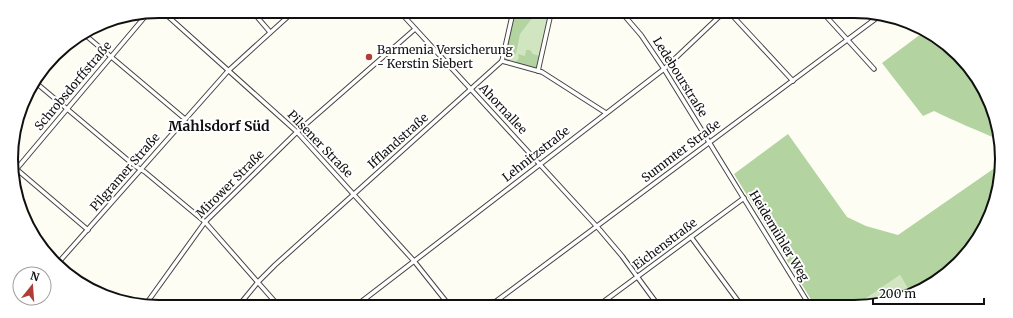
<svg xmlns="http://www.w3.org/2000/svg" width="1013" height="318" font-family="Merriweather,serif">
<style>
.green{fill:#d0e5c0}
.forest{fill:#b3d4a1}
.lines{fill:none;stroke-linecap:round;stroke-linejoin:round}
.minor-casing{stroke:#434343;stroke-width:5.5}
.minor{stroke:#fff;stroke-width:3.5}
.poi-dot{fill:#b03e37;stroke:#fff;stroke-width:1.5}
.labels{text-anchor:middle;stroke-width:4;stroke-linejoin:round;paint-order:stroke}
.poi-label{font-size:12px;fill:#101010;stroke:#fff;text-anchor:start}
.street-label{font-size:12px;fill:#101010;stroke:#fff}
.quarter-label{font-size:14px;font-weight:bold;fill:#101010;stroke:#fff}
.rim{fill:none;stroke:#101010;stroke-width:2}
</style>
<rect width="100%" height="100%" fill="#fefdf4"/>
<g class="green">
<path d="M514,12L547,13L550,15L537,68L533,69L504,59V57Z"/>
<path d="M900,275L911,294L874,306H855Z"/>
</g>
<g class="forest">
<path d="M514,12H532L533,17L520,34L516,54L507,57H504Z"/>
<path d="M925,31L936,36L977,77L999,130V140C977,130 956,122 934,111L923,116L882,63Z"/>
<path d="M526,50H530L533,54L540,56L537,68L533,69L515,63L519,58L518,54L525,56Z"/>
<path d="M788,134L847,217L866,226L898,235L999,165V188L982,233L958,264L920,292L911,294L900,275L855,306H815L734,174Z"/>
</g>
<g class="lines">
<g class="minor-casing">
<g id="minor">
<path d="M162,11L297,132L414,261L449,305"/>
<path d="M252,11L270,32"/>
<path d="M400,12L600,230L622,256L658,305"/>
<path d="M622,13L641,35L664,69L810,306"/>
<path d="M730,13L793,81"/>
<path d="M824,14L874,69"/>
<path d="M84,34L185,119"/>
<path d="M502,61L542,72L606,113"/>
<path d="M502,61L513,12"/>
<path d="M538,71L551,13"/>
<path d="M35,82L135,166L145,172L205,222L277,304"/>
<path d="M14,167L88,230"/>
<path d="M14,172L148,13"/>
<path d="M691,237L741,305"/>
<path d="M58,263L228,71L293,12"/>
<path d="M146,304L205,222L297,132L415,29"/>
<path d="M240,304L258,282L275,265L502,61"/>
<path d="M357,305L664,69L723,13"/>
<path d="M491,305L882,14"/>
<path d="M599,305L744,198"/>
</g>
</g>
<use href="#minor" class="minor"/>
</g>
<circle class="poi-dot" cx="369" cy="57" r="4"/>
<g class="labels">
<g class="poi-label">
<text x="377" y="54">Barmenia Versicherung<tspan x="377" dy="14">- Kerstin Siebert</tspan></text>
</g>
<g class="street-label">
<text transform="translate(680 77) rotate(58)" y="4">Ledebourstraße</text>
<text transform="translate(73 86) rotate(-50)" y="4">Schrobsdorffstraße</text>
<text transform="translate(503 109) rotate(47)" y="4">Ahornallee</text>
<text transform="translate(398 141) rotate(-42)" y="4">Ifflandstraße</text>
<text transform="translate(320 144) rotate(46)" y="4">Pilsener Straße</text>
<text transform="translate(681 151) rotate(-37)" y="4">Summter Straße</text>
<text transform="translate(536 154) rotate(-38)" y="4">Lehnitzstraße</text>
<text transform="translate(125 172) rotate(-49)" y="4">Pilgramer Straße</text>
<text transform="translate(230 184) rotate(-45)" y="4">Mirower Straße</text>
<text transform="translate(779 236) rotate(59)" y="4">Heidemühler Weg</text>
<text transform="translate(665 244) rotate(-37)" y="4">Eichenstraße</text>
</g>
<g class="quarter-label">
<text x="219" y="131">Mahlsdorf Süd</text>
</g>
</g>
<path d="M0 0H1013V318H0ZM159 18H854A141 141 0 0 1 995 159V159A141 141 0 0 1 854 300H159A141 141 0 0 1 18 159V159A141 141 0 0 1 159 18Z" fill="#fff" fill-rule="evenodd"/>
<path class="rim" d="M159 18H854A141 141 0 0 1 995 159V159A141 141 0 0 1 854 300H159A141 141 0 0 1 18 159V159A141 141 0 0 1 159 18Z"/>
<g transform="translate(32 286) rotate(17)"><circle r="19" fill="#ffffff" stroke="#9f9f9f"/>
<path d="M0-3L7 15L0 10L-7 15Z" fill="#b03e37"/>
<text y="-6" font-size="11" font-weight="bold" text-anchor="middle" fill="#101010">N</text>
</g>
<path d="M873 298v6h111v-6" fill="none" stroke="#101010" stroke-width="2"/>
<text x="879" y="298" font-size="12" fill="#101010" stroke="#ffffff" stroke-width="3" paint-order="stroke">200 m</text>
</svg>
